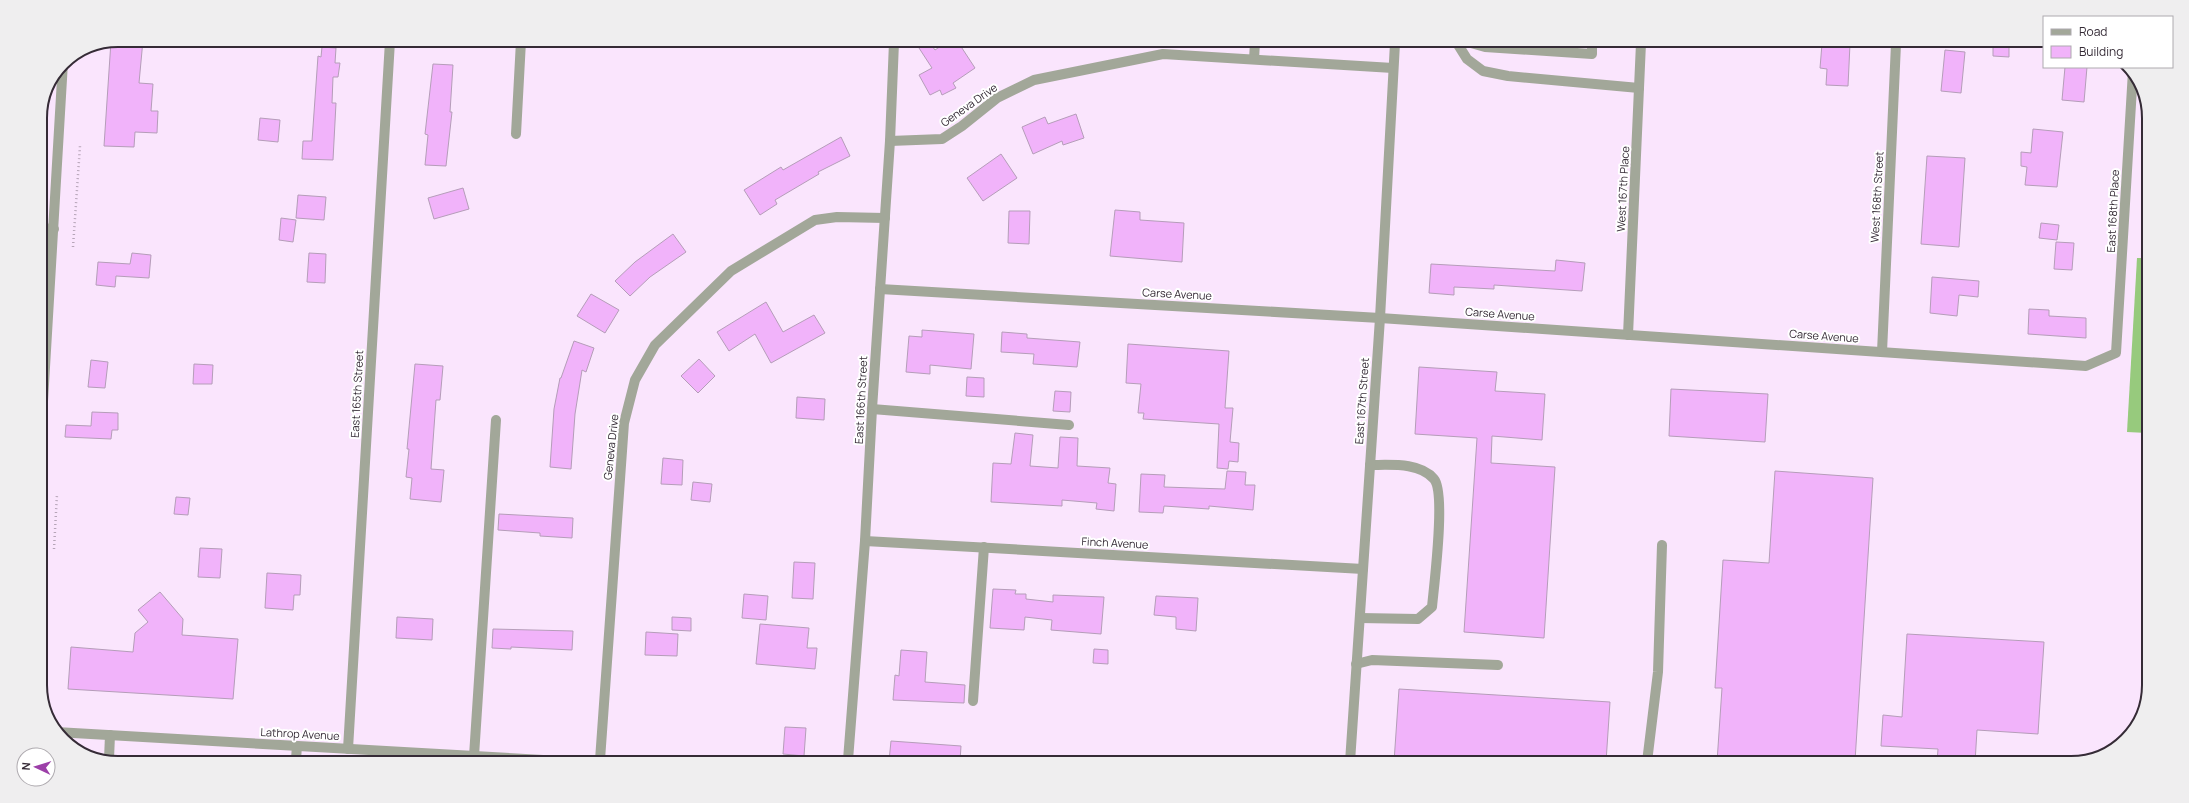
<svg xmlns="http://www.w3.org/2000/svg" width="2189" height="803" font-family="Manrope,sans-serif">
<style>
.forest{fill:#97ca7d}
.building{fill:#f1b3fa;stroke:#b59db9}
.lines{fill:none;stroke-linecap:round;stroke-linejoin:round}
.path{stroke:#b6a5b8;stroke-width:2.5;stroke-dasharray:1 3;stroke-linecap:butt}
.service{stroke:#a2a799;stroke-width:10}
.minor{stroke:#a2a799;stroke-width:10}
.labels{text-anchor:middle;stroke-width:4;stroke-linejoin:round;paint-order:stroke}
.street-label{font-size:11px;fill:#352b36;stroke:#fff}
.rim{fill:none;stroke:#352b36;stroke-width:2}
</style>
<rect width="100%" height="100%" fill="#fae5fd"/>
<path class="forest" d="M2137,258H2148L2147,433L2127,432Z"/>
<g class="building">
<path d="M118,40H143L139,83L153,84L151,111H158L157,133L135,132L134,147L104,146L111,41Z"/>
<path d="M929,42L935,50L947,42H958L975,68L953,83L956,88L942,95L940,90L930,95L919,75L932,68L919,48Z"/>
<path d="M1822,44H1850L1848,86L1826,85L1827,69L1820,68Z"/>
<path d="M1993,44H2009V57L1993,56Z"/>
<path d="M322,47L336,48L335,63H340L338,77H333L332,103H336L333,160L302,159L303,141H312L318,56L321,57Z"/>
<path d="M1945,50L1965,52L1961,93L1941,91Z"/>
<path d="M433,64L453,65L450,112H452L446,166L425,165L428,135L425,134Z"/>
<path d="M2065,67H2087L2084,102L2062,100Z"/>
<path d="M1076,114L1084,138L1063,145L1062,141L1033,154L1022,127L1045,117L1048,124Z"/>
<path d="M260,118L280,120L278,142L258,140Z"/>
<path d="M2033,129L2063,132L2057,187L2025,185L2027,167L2021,166V152L2031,153Z"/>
<path d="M841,137L850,156L818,172L819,174L775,200L777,204L760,215L744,190L781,167L783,170Z"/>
<path d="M1001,154L1017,178L983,201L967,178Z"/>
<path d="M1927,156L1965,158L1959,247L1921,244Z"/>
<path d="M463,188L469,209L434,219L428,198Z"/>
<path d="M298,195L326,197L324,220L296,218Z"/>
<path d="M1115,210L1140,212V220L1184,223L1182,262L1110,256Z"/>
<path d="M1009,211H1030L1029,244L1008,243Z"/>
<path d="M281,218L296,220L293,242L279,240Z"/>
<path d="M2041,223L2059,225L2057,240L2039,238Z"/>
<path d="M673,234L686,252L650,277L630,296L615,281L635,262Z"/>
<path d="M2056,242L2074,243L2072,270L2054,269Z"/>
<path d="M132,253L151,255L149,278L116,276L115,287L96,285L98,262L130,264Z"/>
<path d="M309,253L326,254L325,283L307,282Z"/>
<path d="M1556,260L1585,263L1582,291L1494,285V289L1454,287V295L1429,293L1431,264L1555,271Z"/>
<path d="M1932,277L1979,281L1978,297L1959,295L1957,316L1930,313Z"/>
<path d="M591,294L619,310L605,333L577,316Z"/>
<path d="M766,302L783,332L814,315L825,333L771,363L755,334L729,351L717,332Z"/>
<path d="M2029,309L2049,310V316L2086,318V338L2028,334Z"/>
<path d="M922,330L974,334L971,369L930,365V374L906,372L909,336L922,337Z"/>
<path d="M1002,332L1027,334V338L1080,342L1077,367L1033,364L1034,354L1001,352Z"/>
<path d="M574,341L594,348L586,372L582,370L575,414L571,469L550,467L554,409L560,378H561Z"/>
<path d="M1128,344L1229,351L1225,408H1233L1230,442L1239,443L1238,462L1229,461L1228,469L1217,468L1219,424L1143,419L1144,413H1138L1141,384L1126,383Z"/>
<path d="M699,359L715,376L698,393L681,376Z"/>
<path d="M91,360L108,362L105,388L88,387Z"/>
<path d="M194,364L213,365L212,384H193Z"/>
<path d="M415,364L443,366L440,400H436L431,469L444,470L441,502L410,499L412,478L406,477L409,449H407Z"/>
<path d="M1419,367L1497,372L1495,391L1545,394L1542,440L1492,436L1491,463L1555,467L1544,638L1464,632L1477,438L1415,434Z"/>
<path d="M967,377L984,378V397L966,396Z"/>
<path d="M1671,389L1768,394L1765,442L1669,436Z"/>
<path d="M1055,391L1071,392L1070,412L1053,411Z"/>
<path d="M797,397L825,399L824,420L796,418Z"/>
<path d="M92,412L118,413V430H112L111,439L65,437L66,425L91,426Z"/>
<path d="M1015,433L1033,435L1030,466L1058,468L1060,437L1078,438L1077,466L1110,468L1108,483L1116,484L1114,511L1096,509L1097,503L1062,500V506L991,502L993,463L1011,464Z"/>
<path d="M663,458L683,460L682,485L661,484Z"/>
<path d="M1227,471L1246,472L1245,485H1255L1253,510L1209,506V509L1164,506L1163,513L1139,512L1141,474L1165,475L1164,487L1225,489Z"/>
<path d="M1775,471L1873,478L1855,761L1782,756V762H1717L1722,688H1715L1723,560L1769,563Z"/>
<path d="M693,482L712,484L710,502L691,500Z"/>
<path d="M176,497L190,498L188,515L174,514Z"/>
<path d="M499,514L573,518L572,538L540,536V533L498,530Z"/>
<path d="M200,548L222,549L220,578L198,577Z"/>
<path d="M794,562L815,563L813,599L792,598Z"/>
<path d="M267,573L301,575L300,595H294L293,610L265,608Z"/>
<path d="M993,589L1016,590L1015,594H1026V599L1053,602V595L1104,597L1101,634L1051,630L1052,620L1025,617L1024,630L990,628Z"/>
<path d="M160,592L183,619L182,635L238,639L233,699L68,689L71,647L133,652L135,633L148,622L138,610Z"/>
<path d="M744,594L768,596L766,620L742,618Z"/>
<path d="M1156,596L1198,598L1196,631L1176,629V617L1154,615Z"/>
<path d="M397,617L433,619L432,640L396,638Z"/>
<path d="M672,617L691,618V631L672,630Z"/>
<path d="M760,624L809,628L807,648H817L815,669L756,664Z"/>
<path d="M493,629L573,631L572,650L511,647V649L492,648Z"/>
<path d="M646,632L678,634L677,656L645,655Z"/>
<path d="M1907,634L2044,642L2038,734L1977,730L1975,763H1937L1938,749L1881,746L1883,715L1902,717Z"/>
<path d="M1094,649L1108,650V664L1093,663Z"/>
<path d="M901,650L927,652L925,682L965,685L964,703L893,700L895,675L899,676Z"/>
<path d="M1399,689L1610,702L1606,762H1394Z"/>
<path d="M785,727L806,728L804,756L783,754Z"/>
<path d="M891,741L961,746L960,761H889Z"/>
</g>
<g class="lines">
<g class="path">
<path d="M73,247L80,146"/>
<path d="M54,549L57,494"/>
</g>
<g class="service">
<path d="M1457,43L1467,59L1483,71L1508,76L1639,88"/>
<path d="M1471,43L1485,47L1592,54V43"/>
<path d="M1254,59L1255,42"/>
<path d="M516,134L521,41"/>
<path d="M872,409L1069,425"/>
<path d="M1360,618L1418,619L1432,607C1434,585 1446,493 1434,479C1420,462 1390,465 1370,465"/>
<path d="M1356,664L1372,660L1498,665"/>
<path d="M973,701L984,547"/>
<path d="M474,756L496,420"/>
<path d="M109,759L110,735"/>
<path d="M296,759L297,746"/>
<path d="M1647,762L1658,672L1662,545"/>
</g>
<g class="minor">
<path d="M890,141L942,139L962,126L997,98L1034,80L1163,54L1393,68"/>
<path d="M40,228L54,229"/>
<path d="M880,289L1380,318L2086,366L2116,353L2133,71"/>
<path d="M1628,335L1641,43"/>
<path d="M1882,352L1896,44"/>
<path d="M40,452L63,62"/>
<path d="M865,541L1363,569"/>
<path d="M56,732L543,760"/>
<path d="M348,749L390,41"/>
<path d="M600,760L624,423L635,380L655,345L731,271L815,220L837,217L885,218"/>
<path d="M848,760L865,541L872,409L890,141L894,42"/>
<path d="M1350,762L1380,318L1395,43"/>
</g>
</g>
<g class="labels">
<g class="street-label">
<text transform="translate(969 105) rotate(-35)" y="4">Geneva Drive</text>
<text transform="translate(1623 189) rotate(-87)" y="4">West 167th Place</text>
<text transform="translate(1877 197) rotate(-87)" y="4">West 168th Street</text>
<text transform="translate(2113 211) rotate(-87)" y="4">East 168th Place</text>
<text transform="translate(1177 294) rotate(3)" y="4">Carse Avenue</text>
<text transform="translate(1500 314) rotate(4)" y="4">Carse Avenue</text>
<text transform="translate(1824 336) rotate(4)" y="4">Carse Avenue</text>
<text transform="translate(357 394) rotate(-87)" y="4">East 165th Street</text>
<text transform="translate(861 400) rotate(-87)" y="4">East 166th Street</text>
<text transform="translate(1362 401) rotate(-86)" y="4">East 167th Street</text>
<text transform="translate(611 447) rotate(-84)" y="4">Geneva Drive</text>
<text transform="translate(1115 543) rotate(3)" y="4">Finch Avenue</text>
<text transform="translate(300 734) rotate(3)" y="4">Lathrop Avenue</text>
</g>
</g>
<path d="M0 0H2189V803H0ZM118 47H2071A71 71 0 0 1 2142 118V685A71 71 0 0 1 2071 756H118A71 71 0 0 1 47 685V118A71 71 0 0 1 118 47Z" fill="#efeeef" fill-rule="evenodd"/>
<path class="rim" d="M118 47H2071A71 71 0 0 1 2142 118V685A71 71 0 0 1 2071 756H118A71 71 0 0 1 47 685V118A71 71 0 0 1 118 47Z"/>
<rect x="2043" y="16" width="130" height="52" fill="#ffffff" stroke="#aeaaaf"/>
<rect x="2051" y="29" width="20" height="6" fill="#a2a799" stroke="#aeaaaf"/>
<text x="2079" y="36" font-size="12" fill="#352b36">Road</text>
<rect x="2051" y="46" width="20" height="12" fill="#f1b3fa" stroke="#aeaaaf"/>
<text x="2079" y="56" font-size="12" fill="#352b36">Building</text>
<g transform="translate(36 767) rotate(274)"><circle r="19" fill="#ffffff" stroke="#aeaaaf"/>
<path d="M0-3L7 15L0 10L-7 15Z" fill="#9c3fa8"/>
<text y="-6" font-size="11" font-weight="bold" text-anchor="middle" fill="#352b36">N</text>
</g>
</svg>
